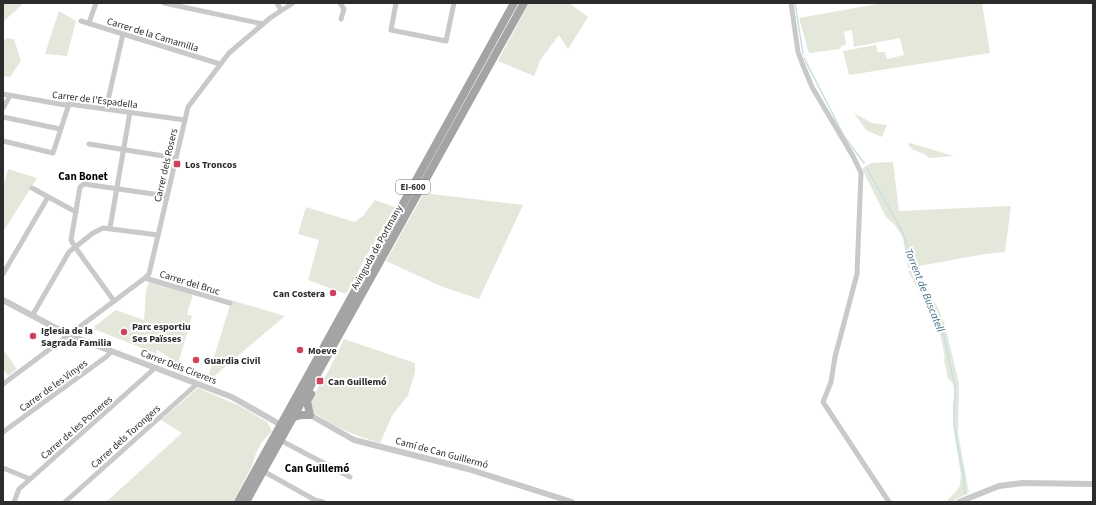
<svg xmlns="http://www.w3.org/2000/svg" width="1096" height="505" font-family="'Source Sans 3',sans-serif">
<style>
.green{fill:#e4e8db}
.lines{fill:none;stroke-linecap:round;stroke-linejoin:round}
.stream{stroke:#c9dee6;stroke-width:1.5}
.minor{stroke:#c9c9c9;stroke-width:5}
.tertiary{stroke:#c9c9c9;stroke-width:6}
.primary{stroke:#a4a4a4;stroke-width:8}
.poi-dot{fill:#cf425d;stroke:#fff;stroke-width:1.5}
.labels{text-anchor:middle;stroke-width:4;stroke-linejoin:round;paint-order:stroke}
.shield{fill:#fff;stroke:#6b6b6b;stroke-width:1}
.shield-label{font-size:9px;font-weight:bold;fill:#2c2c2c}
.street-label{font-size:10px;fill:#2c2c2c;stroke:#fff}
.poi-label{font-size:10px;font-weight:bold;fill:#2c2c2c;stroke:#fff;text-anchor:start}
.neighbourhood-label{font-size:11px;font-weight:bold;fill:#000;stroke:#fff}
.water-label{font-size:11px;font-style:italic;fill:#457384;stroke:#fff}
</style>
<rect width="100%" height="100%" fill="#fff"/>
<g class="green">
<path d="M3,3H24L3,22Z"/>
<path d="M529,3H569L588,17L568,49L559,35L541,59L534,76L498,61Z"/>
<path d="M883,3H982L990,53L849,75L843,51L876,45L878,52H885L887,59L904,55L900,38L854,47L852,30L844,32L846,45L841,46L840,49L809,53L799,18Z"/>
<path d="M59,11L76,21L67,56L45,54Z"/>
<path d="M7,38L14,39L21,61L10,77L3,76V41Z"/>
<path d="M854,113L872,123L887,125L882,137L866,130Z"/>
<path d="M910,143L954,156L929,158C922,150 916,154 908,145Z"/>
<path d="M893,162L899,211L1011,206L1005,252L985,254L908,268L903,238L895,225L886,217L862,169L871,163Z"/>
<path d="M8,169L37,178L3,232V187Z"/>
<path d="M424,193L523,205L479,299L443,287L386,261Z"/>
<path d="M375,200L395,207L368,253L346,294L308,280L319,240L298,234L306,207L354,222L363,216Z"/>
<path d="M917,269L924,285L938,308L945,325L956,371L959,384V396L958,433L969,493L956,499L953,502H946L958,489L960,485L961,475L953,425V402L955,397V388L953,383L948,379L944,360L945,358L939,328L908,271Z"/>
<path d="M150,277L192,290V298L187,314L192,316L178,364L161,352L156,350L157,354L94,329L95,326L116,310L144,320L146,291Z"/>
<path d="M231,300L285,316L206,383L231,302Z"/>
<path d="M344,339L415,363V373L408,395L392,416L380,443C353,435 337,428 313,412L311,405L312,398L329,370Z"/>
<path d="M5,352L17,369L8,376L3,369V354Z"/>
<path d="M198,388L240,406L267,422L272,431L262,442L256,453L253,464L233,502H106L182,433L161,420Z"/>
</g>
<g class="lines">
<g class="stream">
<path d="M795,3L803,54"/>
<path d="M804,58L844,136L864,163"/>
<path d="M866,167L902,231L907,244L909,258L936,312L942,327L955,388L954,418L956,437L963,473L965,494"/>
</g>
<g class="minor">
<path d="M164,3L263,24"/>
<path d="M277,3L281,10"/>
<path d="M340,3L344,9L341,19"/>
<path d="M396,3L391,30L446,41L454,3"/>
<path d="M791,3L798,52L802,63L812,87L854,158L861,173L857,274L835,357L831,382L823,402L889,502"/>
<path d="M81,21L220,64"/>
<path d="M89,23L96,3"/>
<path d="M3,94L65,105L69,104L185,120"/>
<path d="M3,108L10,96"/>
<path d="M106,109L123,34"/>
<path d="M3,117L60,129"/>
<path d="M3,141L53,153L69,104"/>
<path d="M89,144L176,158"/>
<path d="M32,188L76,212"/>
<path d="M110,228L130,112"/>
<path d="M3,274L48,197"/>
<path d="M145,278L230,303"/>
<path d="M114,301L75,247L71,240L80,187L84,184L167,196"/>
<path d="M32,316L69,252L93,233L103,228L158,235"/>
<path d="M3,384L145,278L149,274L188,107L229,53L270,18L293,3"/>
<path d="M3,432L106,357L112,351"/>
<path d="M280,440L350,477"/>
<path d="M3,468L30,479"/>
<path d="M263,471L315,500L323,502"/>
<path d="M14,502L19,489L155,368"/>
<path d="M65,502L197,384"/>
</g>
<g class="tertiary">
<path d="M3,300L69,335L232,397L281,425"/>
<path d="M310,415L354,440L468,469L572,502"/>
<path d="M959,502L999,486L1023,483L1093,484"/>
</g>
<g class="primary">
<path d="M293,417L301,415H310L307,401L311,394"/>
<path d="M238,502L514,3"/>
<path d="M246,502L524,3"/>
</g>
</g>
<g class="poi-dot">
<rect x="173" y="160" width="8" height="8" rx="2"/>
<circle cx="333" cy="293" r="4"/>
<circle cx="124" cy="332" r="4"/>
<circle cx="33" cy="336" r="4"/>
<circle cx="300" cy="350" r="4"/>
<circle cx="196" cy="360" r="4"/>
<rect x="316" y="377" width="8" height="8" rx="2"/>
</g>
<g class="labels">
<rect class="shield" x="396" y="180" width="34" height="14" rx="3"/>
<g class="shield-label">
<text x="413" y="190">EI-600</text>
</g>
<g class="street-label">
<text transform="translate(153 34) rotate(17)" y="4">Carrer de la Camamilla</text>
<text transform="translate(95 99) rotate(7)" y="4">Carrer de l'Espadella</text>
<text transform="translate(165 165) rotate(-77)" y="4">Carrer dels Rosers</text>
<text transform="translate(376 247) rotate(-61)" y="4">Avinguda de Portmany</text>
<text transform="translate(190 282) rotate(17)" y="4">Carrer del Bruc</text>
<text transform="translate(179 366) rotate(21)" y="4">Carrer Dels Cirerers</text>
<text transform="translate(53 385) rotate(-36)" y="4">Carrer de les Vinyes</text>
<text transform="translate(76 427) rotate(-41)" y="4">Carrer de les Pomeres</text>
<text transform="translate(125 436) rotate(-42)" y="4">Carrer dels Torongers</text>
<text transform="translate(442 452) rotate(15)" y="4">Camí de Can Guillermó</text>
</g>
<g class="poi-label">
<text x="185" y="168">Los Troncos</text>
<text x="325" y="297" text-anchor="end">Can Costera</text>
<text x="132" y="330">Parc esportiu<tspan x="132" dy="12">Ses Païsses</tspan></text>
<text x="41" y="334">Iglesia de la<tspan x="41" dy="12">Sagrada Familia</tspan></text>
<text x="308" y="354">Moeve</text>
<text x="204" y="364">Guardia Civil</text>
<text x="328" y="385">Can Guillemó</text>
</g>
<g class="neighbourhood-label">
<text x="83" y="180">Can Bonet</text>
<text x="317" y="472">Can Guillemó</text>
</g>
<g class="water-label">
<text transform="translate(925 290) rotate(68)" y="4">Torrent de Buscatell</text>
</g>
</g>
<rect width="1096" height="505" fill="none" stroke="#2c2c2c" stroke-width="8"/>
</svg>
